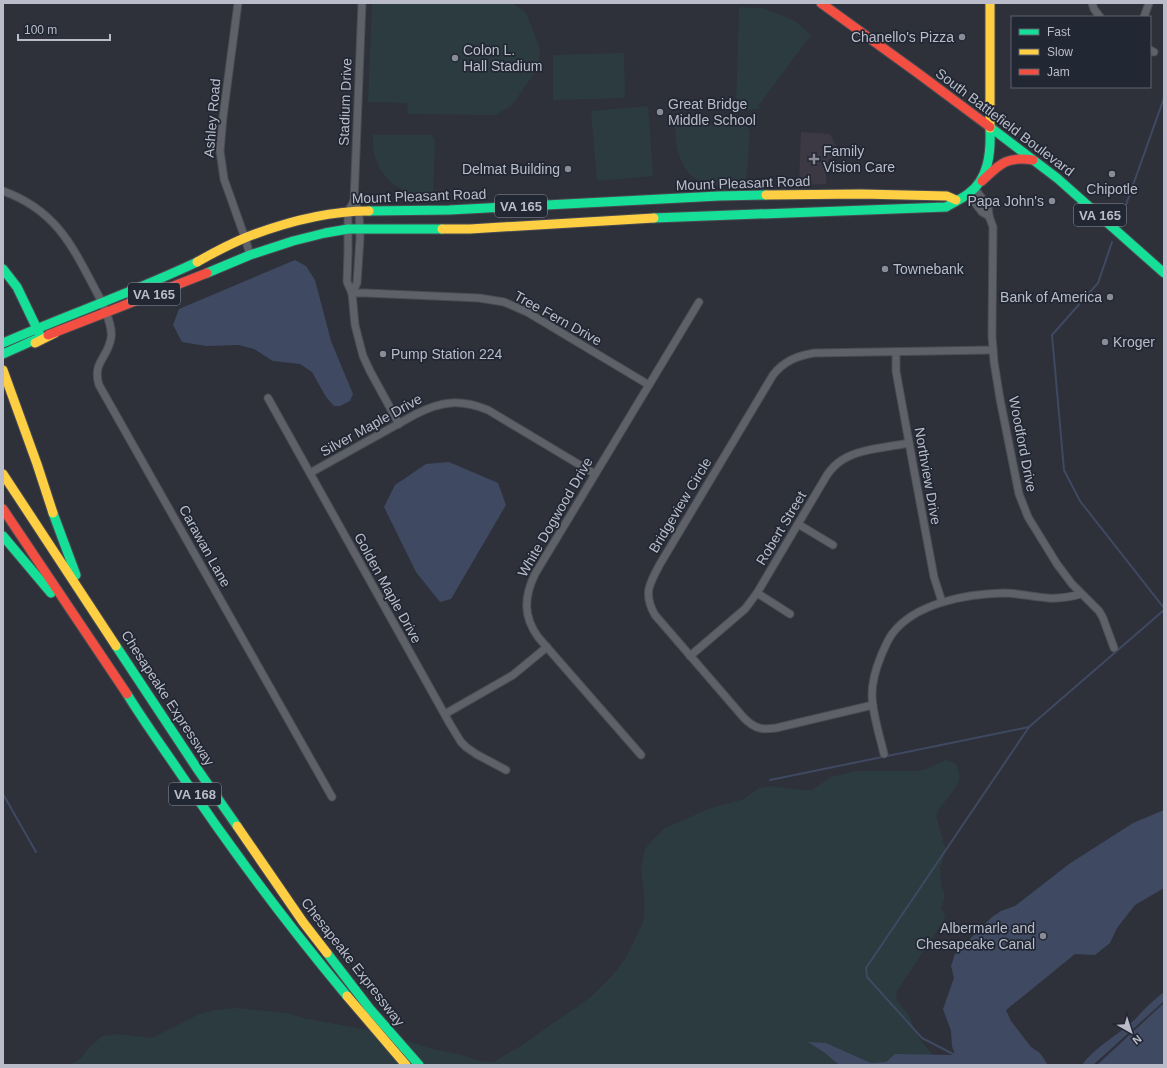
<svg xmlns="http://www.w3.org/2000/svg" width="1167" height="1068" font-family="Arial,sans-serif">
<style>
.medical{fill:#3c3945}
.green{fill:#2c3b40}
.water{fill:#3f4962}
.pier{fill:#2e313a}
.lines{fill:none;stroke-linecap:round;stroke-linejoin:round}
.stream{stroke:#3f4962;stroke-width:2}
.street-casing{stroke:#4a4c53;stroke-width:9}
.fast-casing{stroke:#4a4c53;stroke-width:11}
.slow-casing{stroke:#4a4c53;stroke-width:11}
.jam-casing{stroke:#4a4c53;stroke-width:11}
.street{stroke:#5e6168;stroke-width:7}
.fast{stroke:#16e098;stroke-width:9}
.slow{stroke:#ffcf43;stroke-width:9}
.jam{stroke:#f24e42;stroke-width:9}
.poi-dot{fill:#898c97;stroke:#222734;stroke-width:1.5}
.labels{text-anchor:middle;stroke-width:3.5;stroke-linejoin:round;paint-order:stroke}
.shield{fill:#222734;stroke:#8c909c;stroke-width:1}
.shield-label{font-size:13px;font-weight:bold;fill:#babdc9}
.poi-label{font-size:14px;fill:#babdc9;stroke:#222734;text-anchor:start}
.street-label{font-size:14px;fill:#babdc9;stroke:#222734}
</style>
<rect width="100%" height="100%" fill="#2e313a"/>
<path class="medical" d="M801,132L830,134L841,156L830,158L828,161L826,165V184L799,185Z"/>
<g class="green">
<path d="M372,3H513L526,13L539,46L540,52L539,60L535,72L512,105L496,115L407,114L408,103L368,102Z"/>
<path d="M739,7L763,8L795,21L811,35L758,106L763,108L740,111L736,107Z"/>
<path d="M624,53L625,98L553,100V55Z"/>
<path d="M648,106L653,176L597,181L591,111Z"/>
<path d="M675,123L746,126L750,131L746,182C734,184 720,187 708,184C680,177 675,148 675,123Z"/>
<path d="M373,135H431L435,140L433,197C397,196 370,172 373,135Z"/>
<path d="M946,760L956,764C958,769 960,775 959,780C956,792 940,804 936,816L946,851L940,868L941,886L944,893V899L941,908L946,917L896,993L897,1001L909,1015L918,1037L933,1055L895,1054L886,1062L871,1063L826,1043H809L825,1053L839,1065H71L82,1057L88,1049L102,1036L119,1034L152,1038L199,1014L214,1010L237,1008L286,1013L303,1018L384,1033L432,1049L462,1055L478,1061L493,1062L519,1047L591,997L611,977L625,959L643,923L645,905L641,869L645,849L652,840L665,828L708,809L744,799L759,788L770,786L801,790H812L831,777L856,771H917L926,769Z"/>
</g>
<g class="water">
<path d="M295,260L306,266L315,280L331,341L353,394L350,401L340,406H334L326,397L312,372L300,364L273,361L254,349L239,345L206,346L182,342L173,325L179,309Z"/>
<path d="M449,462L498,483L506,505L451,599L440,602L416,572L384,507L395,485L426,464Z"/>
<path d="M1164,810V888L1135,905L1117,928L1110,943L1095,955L1075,954L1006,1010L1011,1021L1031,1047L1040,1053L1048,1065H839L825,1053L808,1042L826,1043L871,1063L886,1062L895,1054L955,1055L952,1046L951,1031L943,1009L954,978L951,966L955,954L992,917L1001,911L1015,906L1069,864L1133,823Z"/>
<path d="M1164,992V1065H1082C1095,1047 1115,1037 1132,1022C1138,1017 1143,1010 1150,1004C1154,1000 1159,996 1164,992Z"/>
</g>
<path class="pier" d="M1164,1001V1003L1097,1065H1093Z"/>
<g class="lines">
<g class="stream">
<path d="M1122,216L1164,98"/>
<path d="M1112,242L1098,283L1052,335L1064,470L1080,501L1164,608"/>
<path d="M770,780L1029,727"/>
<path d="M3,794L36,852"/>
<path d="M957,1056L922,1038L867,977L866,968L1029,727L1164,610"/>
</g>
<g class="street-casing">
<g id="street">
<path d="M238,3L223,117L220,151L224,179L245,238L250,255"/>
<path d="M1092,3L1094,9L1100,17"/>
<path d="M1144,17L1149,3"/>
<path d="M1150,50L1154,52"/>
<path d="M975,189L988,206L989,216L993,227L992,336L994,362L1000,399L1019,494L1028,517L1057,564L1072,584L1099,611L1103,618L1114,648"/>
<path d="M3,191C61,212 75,253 102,302C106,313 113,327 111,338C108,358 92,362 99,385L332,797"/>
<path d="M968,194L982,212L989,216"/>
<path d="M354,201L348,212V252L347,282L352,293L355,325L363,356L370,371L399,424"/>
<path d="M352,293H366L479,298L504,302L527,312L649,385"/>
<path d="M352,293L357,283L360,238L359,211L354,201L362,3"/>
<path d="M896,352V371L914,470L934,577L942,602"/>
<path d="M268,398L450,724L461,742L466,747L476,754L506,770"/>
<path d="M310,473L416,414C442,401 460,399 488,410L595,474"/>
<path d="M798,524L833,545"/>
<path d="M757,593L790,614"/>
<path d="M690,656L745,609L757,593L827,475C831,469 836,464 842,460C858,449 889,447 909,443"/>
<path d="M873,705L776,728C762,730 755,729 744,718L655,615C643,594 649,584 660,564L773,375C784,361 797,356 814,353L993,350"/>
<path d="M445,714L513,675L547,647"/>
<path d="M884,754C880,737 872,712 872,695C872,682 876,668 881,656C884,649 887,641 892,634C915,603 966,594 1003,593C1018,593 1033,597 1048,598C1060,599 1070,597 1081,594"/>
<path d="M641,755L538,637C523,616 524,597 535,574L699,302"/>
</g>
</g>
<g class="fast-casing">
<g id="fast">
<path d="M990,127L1057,178L1164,273"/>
<path d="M369,211L449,210L719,196L766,195"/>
<path d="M654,218L946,207C953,203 961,199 968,194C989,179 991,152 990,128"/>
<path d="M3,269L17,287L41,337L3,354"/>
<path d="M207,273L250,255L293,241L325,233L348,229H442"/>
<path d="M3,343C67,315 134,292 197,262"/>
<path d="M53,513L76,575"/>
<path d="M3,536L51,593"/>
<path d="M116,646L198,770L237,826"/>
<path d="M127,694C143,720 161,745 178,770C230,848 287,924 347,996"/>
<path d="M327,953L370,1009L419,1065"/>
</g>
</g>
<g class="slow-casing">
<g id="slow">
<path d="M990,3V128"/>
<path d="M766,195L861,194L947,196L956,200"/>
<path d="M442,229H470L654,218"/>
<path d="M197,262C213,253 230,244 247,237C286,222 327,211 369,211"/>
<path d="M35,343L55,333"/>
<path d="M3,370L37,464L53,513"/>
<path d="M3,474L116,646"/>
<path d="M237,826L303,922L327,953"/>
<path d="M347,996L406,1065"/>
</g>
</g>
<g class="jam-casing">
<g id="jam">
<path d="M821,3L919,74L990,127"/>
<path d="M982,181C1000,164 1006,156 1033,160"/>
<path d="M48,335L207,273"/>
<path d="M3,509L127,694"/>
</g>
</g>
<use href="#street" class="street"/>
<use href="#fast" class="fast"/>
<use href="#slow" class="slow"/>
<use href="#jam" class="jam"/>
</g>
<g class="poi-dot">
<circle cx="962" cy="37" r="4"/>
<circle cx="455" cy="58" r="4"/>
<circle cx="660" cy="112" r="4"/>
<path d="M812 153h4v4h4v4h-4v4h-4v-4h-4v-4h4z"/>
<circle cx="568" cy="169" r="4"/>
<circle cx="1112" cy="174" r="4"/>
<circle cx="1052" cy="201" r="4"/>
<circle cx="885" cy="269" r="4"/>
<circle cx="1110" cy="297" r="4"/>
<circle cx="1105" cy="342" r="4"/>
<circle cx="383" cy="354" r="4"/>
<circle cx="1043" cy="936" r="4"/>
</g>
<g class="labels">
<g class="shield">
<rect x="495" y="195" width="52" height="22" rx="3"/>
<rect x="1074" y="204" width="52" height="22" rx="3"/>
<rect x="128" y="283" width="52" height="22" rx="3"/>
<rect x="169" y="783" width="52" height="22" rx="3"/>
</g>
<g class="shield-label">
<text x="521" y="211">VA 165</text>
<text x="1100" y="220">VA 165</text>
<text x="154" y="299">VA 165</text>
<text x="195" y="799">VA 168</text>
</g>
<g class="poi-label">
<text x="954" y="42" text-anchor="end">Chanello's Pizza</text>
<text x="463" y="55">Colon L.<tspan x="463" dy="16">Hall Stadium</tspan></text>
<text x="668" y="109">Great Bridge<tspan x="668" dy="16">Middle School</tspan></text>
<text x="823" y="156">Family<tspan x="823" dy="16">Vision Care</tspan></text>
<text x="560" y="174" text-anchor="end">Delmat Building</text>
<text x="1112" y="194" text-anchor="middle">Chipotle</text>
<text x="1044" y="206" text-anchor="end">Papa John's</text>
<text x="893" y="274">Townebank</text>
<text x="1102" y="302" text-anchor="end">Bank of America</text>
<text x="1113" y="347">Kroger</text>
<text x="391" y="359">Pump Station 224</text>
<text x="1035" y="933" text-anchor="end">Albermarle and<tspan x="1035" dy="16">Chesapeake Canal</tspan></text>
</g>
<g class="street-label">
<text transform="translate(345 102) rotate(-88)" y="5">Stadium Drive</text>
<text transform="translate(212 118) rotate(-85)" y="5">Ashley Road</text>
<text transform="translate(1005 122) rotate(37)" y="5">South Battlefield Boulevard</text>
<text transform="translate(743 183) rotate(-2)" y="5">Mount Pleasant Road</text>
<text transform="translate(419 196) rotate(-2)" y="5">Mount Pleasant Road</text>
<text transform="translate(558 318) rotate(29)" y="5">Tree Fern Drive</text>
<text transform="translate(371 425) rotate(-29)" y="5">Silver Maple Drive</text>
<text transform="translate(1023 444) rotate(79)" y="5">Woodford Drive</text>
<text transform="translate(928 476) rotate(80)" y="5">Northview Drive</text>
<text transform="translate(680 505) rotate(-59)" y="5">Bridgeview Circle</text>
<text transform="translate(555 517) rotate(-60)" y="5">White Dogwood Drive</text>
<text transform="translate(781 528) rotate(-59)" y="5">Robert Street</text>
<text transform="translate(205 546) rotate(61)" y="5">Carawan Lane</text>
<text transform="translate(388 588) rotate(61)" y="5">Golden Maple Drive</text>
<text transform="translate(168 698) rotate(57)" y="5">Chesapeake Expressway</text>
<text transform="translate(353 962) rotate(52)" y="5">Chesapeake Expressway</text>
</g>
</g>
<rect width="1167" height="1068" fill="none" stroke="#babdc9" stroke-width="8"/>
<rect x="1011" y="16" width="140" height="72" fill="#222734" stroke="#5f6370"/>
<rect x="1019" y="29" width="20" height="6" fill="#16e098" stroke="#5f6370"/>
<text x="1047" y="36" font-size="12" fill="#babdc9">Fast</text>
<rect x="1019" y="49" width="20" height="6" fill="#ffcf43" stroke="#5f6370"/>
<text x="1047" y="56" font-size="12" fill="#babdc9">Slow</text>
<rect x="1019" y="69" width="20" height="6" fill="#f24e42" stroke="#5f6370"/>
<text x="1047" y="76" font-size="12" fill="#babdc9">Jam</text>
<g transform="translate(1131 1032) rotate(141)" stroke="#222734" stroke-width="3" paint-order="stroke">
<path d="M0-3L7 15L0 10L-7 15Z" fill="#babdc9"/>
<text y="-6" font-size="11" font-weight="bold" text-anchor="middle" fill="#babdc9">N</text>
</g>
<path d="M18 34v6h92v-6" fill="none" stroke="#babdc9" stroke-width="2"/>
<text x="24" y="34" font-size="12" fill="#babdc9" stroke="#222734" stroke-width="3" paint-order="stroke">100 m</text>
</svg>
